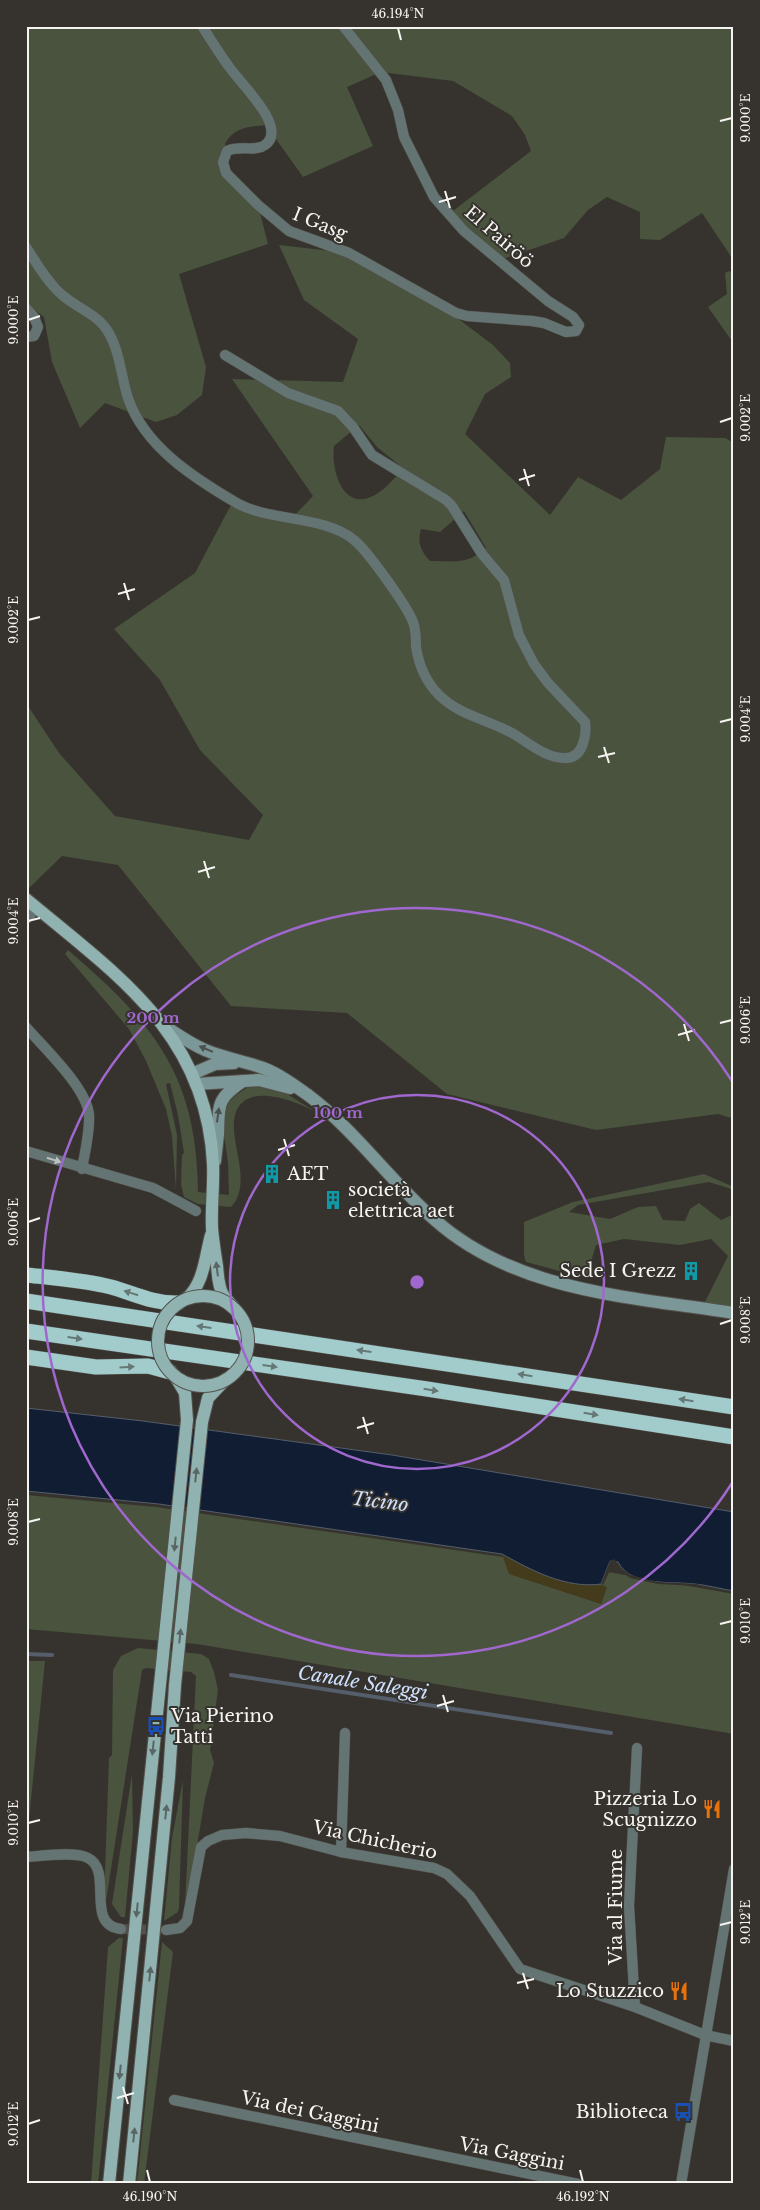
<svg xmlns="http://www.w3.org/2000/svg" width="760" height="2210" font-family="'Libre Baskerville',serif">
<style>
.green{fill:#49533d;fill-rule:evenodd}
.sand{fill:#433b1b}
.water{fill:#101d32;stroke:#555e6b}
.pier{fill:#36332e}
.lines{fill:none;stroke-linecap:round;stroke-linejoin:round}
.stream{stroke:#555e6b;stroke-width:4}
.street-tunnel{stroke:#53504b;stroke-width:10;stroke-dasharray:10 5;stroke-linecap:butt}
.street-casing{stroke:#55524d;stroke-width:11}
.secondary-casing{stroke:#55524d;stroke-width:14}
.primary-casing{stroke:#55524d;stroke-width:14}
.highway-casing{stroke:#55524d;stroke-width:16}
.street{stroke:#637473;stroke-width:10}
.secondary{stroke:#7c9797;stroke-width:12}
.primary{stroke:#90b3b2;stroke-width:12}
.highway{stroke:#a1cccb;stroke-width:15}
.primary-bridge-casing{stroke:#55524d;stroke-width:14;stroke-linecap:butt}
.primary-bridge{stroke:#90b3b2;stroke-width:12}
.oneway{fill:#4b514e}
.oneway2{fill:#bbc1bf}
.oneway3{fill:#5a6663}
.oneway4{fill:#667875}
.ticks{fill:none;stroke:#f6f4f1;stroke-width:2}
.ring{fill:none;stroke:#a068ce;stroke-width:2.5}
.labels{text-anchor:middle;stroke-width:4;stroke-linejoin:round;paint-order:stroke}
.street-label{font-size:18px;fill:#f6f4f1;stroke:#36332e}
.poi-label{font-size:18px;fill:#f6f4f1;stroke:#36332e;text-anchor:end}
.water-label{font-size:19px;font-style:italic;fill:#cfe1fe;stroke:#36332e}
.centre{fill:#a068ce;stroke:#36332e;stroke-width:2.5}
.ring-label{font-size:15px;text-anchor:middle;font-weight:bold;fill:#a068ce;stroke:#36332e;stroke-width:4;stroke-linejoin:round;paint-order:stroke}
.neatline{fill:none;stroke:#f6f4f1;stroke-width:2}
.ticks-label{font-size:12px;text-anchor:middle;fill:#f6f4f1}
</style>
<rect width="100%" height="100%" fill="#36332e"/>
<g class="green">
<path d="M26,26H734V257L732,258L702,213L660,240L640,239V212L607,197L588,210L564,238L500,260L449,214L531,151L525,135L512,116L453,81L381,72L347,87L373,146L303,177L266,125C248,127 234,127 225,144L227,151L224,162L258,205L268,244L179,274L206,367L202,395L177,415L156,422L105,403L80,428L52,362L44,317L26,303Z"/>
<path d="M279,245L349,253L444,308L493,345L510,363L511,377L485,394L465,434L550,515L578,477L621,500L660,469L666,437L725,438L734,443V1119L718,1114L596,1130L447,1094L347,1013L231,1006L118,865L62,856L26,891V703L59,753L115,816L249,840L263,815L200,750L160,680L114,629L195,573L233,501L292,518L313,496L232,379L343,382L358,339L304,300ZM359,425L377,447L403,468C394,479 383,493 368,498C340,507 331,465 334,446ZM464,511L486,548C468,565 453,561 430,561C421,551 417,543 421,529L440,532Z"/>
<path d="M729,271L734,275V344L708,307L727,294L725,273Z"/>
<path d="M68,950C153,1023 197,1074 198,1192L229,1195L228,1163L222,1120L229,1102L236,1095L247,1088L258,1086L284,1092L316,1112C294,1100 238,1078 234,1122C232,1147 252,1185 231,1207L198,1204L184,1197L181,1185L182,1155L184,1153L178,1115L170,1083L166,1084L177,1135L176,1189L172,1136L166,1109L146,1061L129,1029L65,954Z"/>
<path d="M704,1174L734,1187V1190L709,1182L578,1205L569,1212L610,1219L638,1207L656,1206L663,1220L685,1221L690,1209L699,1203L721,1220L734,1214V1313L702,1308L728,1256L711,1239L680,1245L624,1239L596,1245L586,1278L526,1262L524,1255V1222L573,1202Z"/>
<path d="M26,1495L156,1507L614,1573L734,1594V1734L197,1644L26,1629Z"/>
<path d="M138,1648L201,1654L209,1659L214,1672L218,1690L210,1750L214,1763L205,1798L187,1906H185L196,1676L191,1672L146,1668L142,1670L106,1901L104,1900L109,1758L112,1755L113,1670L121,1656Z"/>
<path d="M26,1661H45L26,1849Z"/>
<path d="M132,1774L133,1832L125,1917H121L112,1904Z"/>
<path d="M183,1780L179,1907L178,1912L164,1921L172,1838Z"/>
<path d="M119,1938H123L98,2184H91L108,1947Z"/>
<path d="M162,1942L173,1952L144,2184H137Z"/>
</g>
<path class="sand" d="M502,1554C522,1565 542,1576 564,1581C578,1584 595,1582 607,1587L601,1604L509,1574Z"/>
<path class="water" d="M26,1408L143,1421L392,1455L734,1512V1591C721,1589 707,1585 695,1584C671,1581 631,1587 618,1562L610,1561L601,1584C566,1589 531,1570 502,1554L159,1504L26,1491Z"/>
<path class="pier" d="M614,1559L622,1569L631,1575L658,1582L697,1584L703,1586V1588L697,1586L658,1584L630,1578L621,1571L614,1562L603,1585L601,1584L610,1561Z"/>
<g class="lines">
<g class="stream">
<path d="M26,1654L52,1655"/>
<path d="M231,1675L611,1733"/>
</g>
<path class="street-tunnel" d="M121,1929L166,1930"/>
<g class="street-casing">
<g id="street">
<path d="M202,26C211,40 220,55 230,68C240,83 289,128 265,145C256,152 239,145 227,151L223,162L226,173L258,205L289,231L349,253L456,313L467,316L532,321L544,323L566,332L576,331L579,325L573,317L548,301L464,231L434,197L404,137L398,110L386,80L343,26"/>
<path d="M26,247C36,262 47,282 61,294C75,307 97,314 107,330C120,350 121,377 128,398C144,446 194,478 235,502C268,522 324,515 354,540C367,550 407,606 413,622C416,629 416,639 416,647C419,666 426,682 439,695C459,715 486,719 510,732C527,741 545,759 566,758C583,758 587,735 585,722L548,683L534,664L519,635L504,580L482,554L452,506L446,500L372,455L353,427L338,411L288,393L225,355"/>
<path d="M26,308L34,317L38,327L34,336L26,337"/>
<path d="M26,919L37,908"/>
<path d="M26,1027C44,1048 87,1088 89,1115C90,1132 85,1151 82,1169"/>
<path d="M26,1151L153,1188L196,1211"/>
<path d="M341,1852L345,1733"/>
<path d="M26,1857C41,1856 75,1851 88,1858C114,1871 84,1925 121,1929"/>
<path d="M166,1930L180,1928L187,1921L201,1847L208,1841L222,1835L246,1833L280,1836L341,1852L434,1868L447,1874L470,1896L520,1969L635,2007L705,2035L734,2041"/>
<path d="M635,2007L629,1906L637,1748"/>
<path d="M174,2100L578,2184"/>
<path d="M681,2184L734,1869"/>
</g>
</g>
<g class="secondary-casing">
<g id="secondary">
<path d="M166,1027C178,1035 191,1044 205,1050C224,1058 244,1061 263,1068C279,1074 294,1085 308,1095C356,1131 390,1181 435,1220C516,1292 632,1297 734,1313"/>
<path d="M192,1074L215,1064L234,1063"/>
<path d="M196,1084L259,1080L290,1088"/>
<path d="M215,1161C216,1152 217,1143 218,1134C219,1105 216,1099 243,1081"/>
</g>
</g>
<g class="primary-casing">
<g id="primary">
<path d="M26,899C116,974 207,1034 213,1164C214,1185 211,1207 212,1228C213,1241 215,1253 217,1266C218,1275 218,1286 223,1295C226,1299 230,1303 233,1307"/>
<path d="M186,1299C204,1284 205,1257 211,1235"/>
<path d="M109,2184L187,1420L185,1393L175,1376"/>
<path d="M129,2184L169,1777L175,1685L202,1422L208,1398L226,1379"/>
</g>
</g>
<g class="highway-casing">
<g id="highway">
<path d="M26,1275C55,1278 83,1280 111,1287C133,1293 154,1304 178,1303"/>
<path d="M26,1301L734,1407"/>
<path d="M26,1331L427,1389L734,1437"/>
<path d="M26,1357L96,1367L148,1366L170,1372"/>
</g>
</g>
<use href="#street" class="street"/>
<use href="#secondary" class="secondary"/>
<use href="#primary" class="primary"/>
<use href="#highway" class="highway"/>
<g class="primary-bridge-casing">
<circle id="primary-bridge" cx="203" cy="1341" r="45"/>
</g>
<use href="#primary-bridge" class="primary-bridge"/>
</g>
<defs><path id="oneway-solid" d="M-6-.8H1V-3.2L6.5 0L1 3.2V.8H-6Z" transform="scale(1.25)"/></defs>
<g class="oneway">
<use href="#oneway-solid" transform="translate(206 1049) rotate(-157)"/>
<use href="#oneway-solid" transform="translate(218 1115) rotate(-82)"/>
</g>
<use class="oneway2" href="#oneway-solid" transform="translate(54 1160) rotate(18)"/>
<g class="oneway3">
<use href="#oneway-solid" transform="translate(217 1269) rotate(-97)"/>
<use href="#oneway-solid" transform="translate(196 1475) rotate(-84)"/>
<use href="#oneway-solid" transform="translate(175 1544) rotate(96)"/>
<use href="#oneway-solid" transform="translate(180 1636) rotate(-84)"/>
<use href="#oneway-solid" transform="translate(153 1748) rotate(96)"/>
<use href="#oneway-solid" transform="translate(166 1812) rotate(-84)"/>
<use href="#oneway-solid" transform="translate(137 1910) rotate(96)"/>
<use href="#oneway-solid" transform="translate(150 1974) rotate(-84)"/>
<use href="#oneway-solid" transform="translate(120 2072) rotate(96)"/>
<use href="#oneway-solid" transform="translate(134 2135) rotate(-84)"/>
</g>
<g class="oneway4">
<use href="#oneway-solid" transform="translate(131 1293) rotate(-162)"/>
<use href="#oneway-solid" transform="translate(204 1327) rotate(-172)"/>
<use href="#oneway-solid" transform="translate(75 1338) rotate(8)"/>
<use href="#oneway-solid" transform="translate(364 1351) rotate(-172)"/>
<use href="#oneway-solid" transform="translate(270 1366) rotate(8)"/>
<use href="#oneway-solid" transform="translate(127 1367) rotate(-3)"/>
<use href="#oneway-solid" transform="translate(525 1375) rotate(-171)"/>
<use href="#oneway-solid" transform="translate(431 1390) rotate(9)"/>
<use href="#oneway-solid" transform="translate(686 1400) rotate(-171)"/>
<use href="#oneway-solid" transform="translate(591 1414) rotate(9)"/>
</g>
<path class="ticks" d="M398,28L401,40M720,121L732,118M445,191L450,208M439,202L456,197M28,320L40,316M720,422L732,418M524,469L529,486M519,480L535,475M124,583L129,600M118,594L135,589M28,620L40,617M720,722L732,719M604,747L609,763M598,757L615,753M204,861L209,878M198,872L215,867M28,921L40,918M720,1023L732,1020M684,1024L689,1041M678,1035L695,1030M284,1139L289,1156M278,1150L295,1145M28,1222L40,1218M720,1324L732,1320M363,1417L368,1434M357,1428L374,1423M28,1522L40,1519M720,1624L732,1621M443,1695L448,1712M437,1706L454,1701M28,1823L40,1820M720,1925L732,1922M523,1973L528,1989M517,1983L534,1979M123,2087L128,2104M117,2098L134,2093M28,2124L40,2120M147,2170L150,2182M580,2170L583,2182"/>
<g class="ring">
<circle cx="417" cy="1282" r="187"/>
<path d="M732 1483A374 374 0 1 1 732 1081"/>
</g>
<defs>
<g id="building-bare" transform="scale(1.5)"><path d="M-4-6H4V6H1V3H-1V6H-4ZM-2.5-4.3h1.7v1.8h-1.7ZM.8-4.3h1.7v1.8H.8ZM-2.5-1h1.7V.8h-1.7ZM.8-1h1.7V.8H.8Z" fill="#0f9aa8" stroke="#36332e" stroke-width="2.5" paint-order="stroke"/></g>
<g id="bus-bare" transform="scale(1.5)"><path d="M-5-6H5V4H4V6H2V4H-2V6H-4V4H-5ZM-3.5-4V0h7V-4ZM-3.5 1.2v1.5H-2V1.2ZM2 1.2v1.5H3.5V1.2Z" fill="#1a4fb4" stroke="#36332e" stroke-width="2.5" paint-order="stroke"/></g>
<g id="restaurant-bare" transform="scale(1.5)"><path d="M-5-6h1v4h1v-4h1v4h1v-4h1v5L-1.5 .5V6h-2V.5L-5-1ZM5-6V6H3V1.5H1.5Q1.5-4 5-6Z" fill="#e8710a" stroke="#36332e" stroke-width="2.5" paint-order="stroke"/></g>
</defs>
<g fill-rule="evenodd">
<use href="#building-bare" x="272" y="1174"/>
<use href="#building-bare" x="333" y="1200"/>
<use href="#building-bare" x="691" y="1271"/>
<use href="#bus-bare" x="156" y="1726"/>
<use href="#restaurant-bare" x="712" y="1809"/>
<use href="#restaurant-bare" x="679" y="1991"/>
<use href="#bus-bare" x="683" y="2112"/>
</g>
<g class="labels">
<g class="street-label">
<text transform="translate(320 224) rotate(22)" y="6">I Gasg</text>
<text transform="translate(499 237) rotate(41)" y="6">El Pairöö</text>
<text transform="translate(375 1840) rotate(12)" y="6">Via Chicherio</text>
<text transform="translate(616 1907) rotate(-90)" y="6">Via al Fiume</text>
<text transform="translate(310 2112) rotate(12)" y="6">Via dei Gaggini</text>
<text transform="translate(512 2154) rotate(11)" y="6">Via Gaggini</text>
</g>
<g class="poi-label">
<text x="287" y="1180" text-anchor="start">AET</text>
<text x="348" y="1196" text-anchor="start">società<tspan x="348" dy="21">elettrica aet</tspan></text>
<text x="676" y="1277">Sede I Grezz</text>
<text x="171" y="1722" text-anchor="start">Via Pierino<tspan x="171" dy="21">Tatti</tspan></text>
<text x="697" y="1805">Pizzeria Lo<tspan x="697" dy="21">Scugnizzo</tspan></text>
<text x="664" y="1997">Lo Stuzzico</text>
<text x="668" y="2118">Biblioteca</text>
</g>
<g class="water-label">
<text transform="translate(380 1501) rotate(7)" y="7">Ticino</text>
<text transform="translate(363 1682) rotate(9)" y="7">Canale Saleggi</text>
</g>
</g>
<circle cx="417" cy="1282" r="8" class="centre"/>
<g class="ring-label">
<text x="153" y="1023">200 m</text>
<text x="338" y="1118">100 m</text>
</g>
<rect width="760" height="2210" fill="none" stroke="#36332e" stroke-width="55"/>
<rect x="28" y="28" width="704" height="2154" class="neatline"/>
<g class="ticks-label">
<text x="398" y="18">46.194°N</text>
<text transform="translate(746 118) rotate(-90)" y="4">9.000°E</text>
<text transform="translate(14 320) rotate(-90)" y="4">9.000°E</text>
<text transform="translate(746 418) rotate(-90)" y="4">9.002°E</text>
<text transform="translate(14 620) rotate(-90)" y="4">9.002°E</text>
<text transform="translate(746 719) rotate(-90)" y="4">9.004°E</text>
<text transform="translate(14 921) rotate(-90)" y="4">9.004°E</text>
<text transform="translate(746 1020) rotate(-90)" y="4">9.006°E</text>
<text transform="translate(14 1222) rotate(-90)" y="4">9.006°E</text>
<text transform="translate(746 1320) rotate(-90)" y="4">9.008°E</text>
<text transform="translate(14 1522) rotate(-90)" y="4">9.008°E</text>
<text transform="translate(746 1621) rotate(-90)" y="4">9.010°E</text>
<text transform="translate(14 1823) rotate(-90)" y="4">9.010°E</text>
<text transform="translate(746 1922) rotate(-90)" y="4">9.012°E</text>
<text transform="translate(14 2124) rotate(-90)" y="4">9.012°E</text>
<text x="150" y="2201">46.190°N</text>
<text x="583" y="2201">46.192°N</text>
</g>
</svg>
